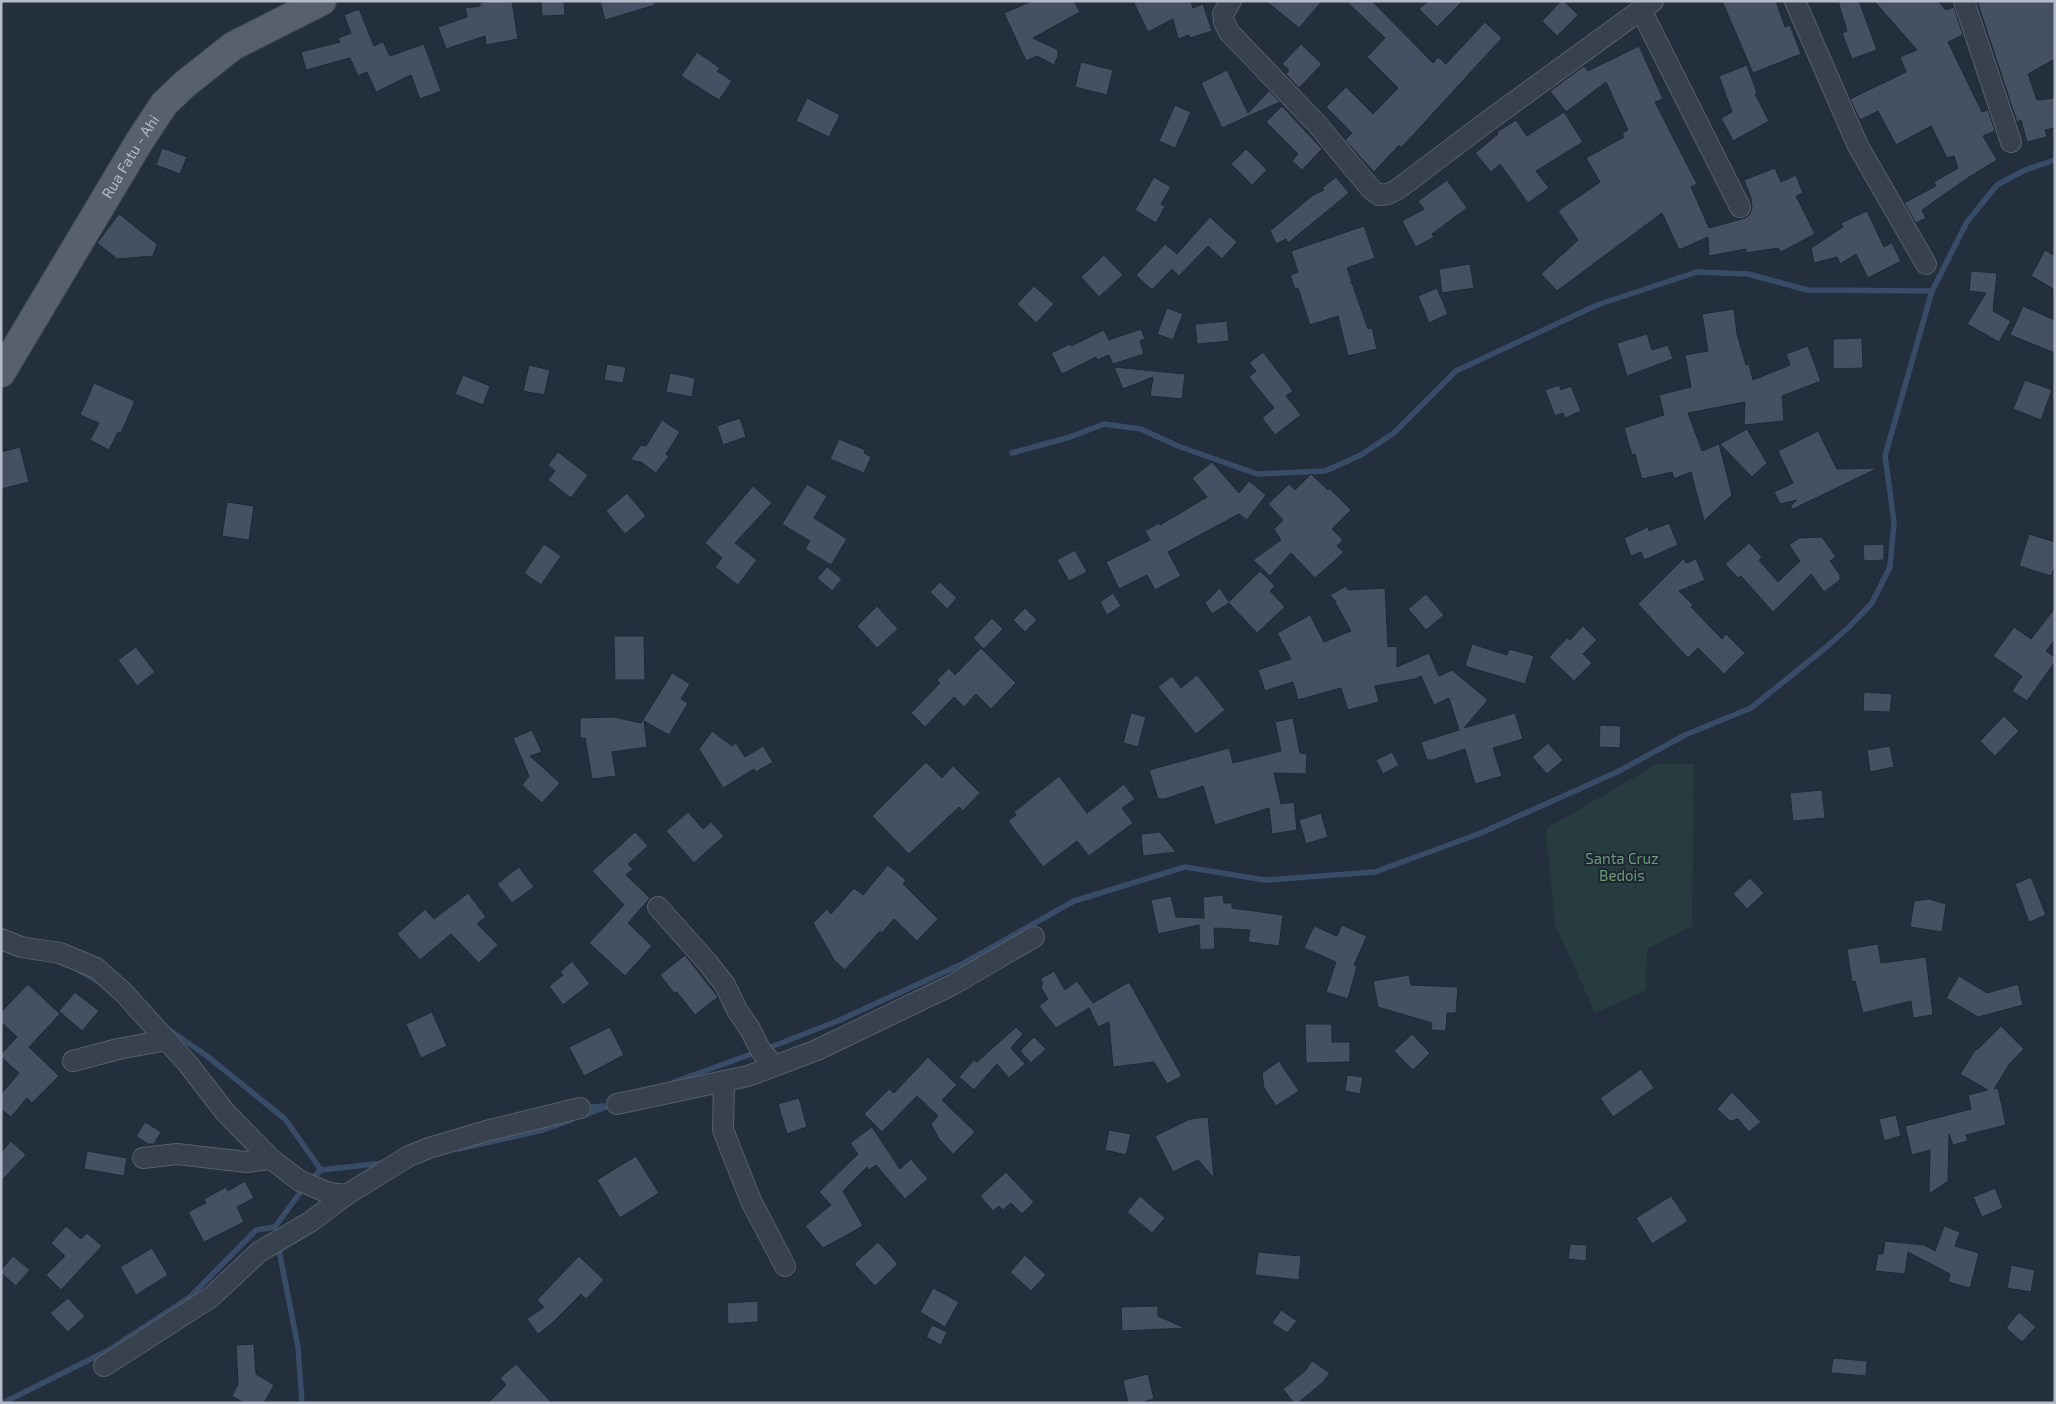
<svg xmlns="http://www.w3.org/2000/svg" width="2056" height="1404" font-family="'Exo 2',sans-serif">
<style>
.green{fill:#263c3f}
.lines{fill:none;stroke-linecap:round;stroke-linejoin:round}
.stream{stroke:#394c67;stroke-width:5.5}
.building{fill:#455162;stroke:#1f2835}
.street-casing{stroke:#565f6c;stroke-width:22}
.primary-casing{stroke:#414a57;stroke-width:30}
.street{stroke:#38414e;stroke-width:20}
.primary{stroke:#56606e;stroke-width:28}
.labels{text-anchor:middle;stroke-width:4;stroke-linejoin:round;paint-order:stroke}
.street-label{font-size:15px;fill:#b4bcc9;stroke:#1d2633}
.park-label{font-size:15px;fill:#6b9a76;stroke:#1d2633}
</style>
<rect width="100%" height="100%" fill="#242f3e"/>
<path class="green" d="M1657,764H1694L1692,926L1647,949L1646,990L1595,1013L1555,924L1546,829Z"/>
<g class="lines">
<g class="stream">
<path d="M1012,453L1070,437L1104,424L1141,429L1178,446L1257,474L1325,471L1361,455L1395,432L1456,371L1597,305L1697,272L1748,274L1807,290L1932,291"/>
<path d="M80,971L98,981"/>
<path d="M168,1029L207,1056L285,1119L321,1170"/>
<path d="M766,1049L840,1020L964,963L1074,901L1185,867L1265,880L1375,872L1481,833L1619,771L1685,735L1751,708L1824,649L1849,627L1872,603L1890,567L1894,522L1885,456L1932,291L1967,222L1997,185L2025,170L2055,160"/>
<path d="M674,1082L757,1052"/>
<path d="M582,1108L603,1106"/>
<path d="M582,1116L614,1104"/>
<path d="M459,1149L543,1130L571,1120"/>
<path d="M310,1180L321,1170L384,1163"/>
<path d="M278,1245L298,1347L302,1403"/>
<path d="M3,1403L109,1350L190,1297L256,1230L275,1227L304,1187"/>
</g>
</g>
<g class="building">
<path d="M490,1H512L518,39L486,45L485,36L446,49L438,27L467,17L465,8L480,6V3Z"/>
<path d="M541,1H564L565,15L542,16Z"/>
<path d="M600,1H654L655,5L605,20Z"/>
<path d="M1032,1H1074L1080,12L1033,38L1058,50V56L1054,65L1037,56L1026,61L1004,13Z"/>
<path d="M1133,1H1191L1193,8L1203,4L1212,31L1190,38L1189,35L1178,39L1173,19L1148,32Z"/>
<path d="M1266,1H1322L1299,28Z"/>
<path d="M1346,1H1372L1433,63L1438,57L1446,64L1485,22L1502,38L1401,148L1399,145L1374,172L1345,140L1352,133L1326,107L1346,87L1373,114L1398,88L1367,57L1385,38Z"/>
<path d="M1428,1H1463L1437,27L1419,9Z"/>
<path d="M1561,1H1564L1578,15L1557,36L1542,21Z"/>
<path d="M1722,1H1776L1785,27L1790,25L1801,54L1753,73Z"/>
<path d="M1838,1H1859L1877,50L1852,59L1842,33L1847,31Z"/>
<path d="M1874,1H1938L1946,10L1954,7L1963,35L1948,42L1982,112L1988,110L1995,131L1983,136L1997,160L1969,177L1922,210L1926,218L1916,223L1904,203L1936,186L1934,182L1958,168L1954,156L1947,158L1931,126L1896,145L1878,111L1860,120L1850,99L1906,72L1900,57L1917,50Z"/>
<path d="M1977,1H2055V59L2028,74L2037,100L2055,98V128L2045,130L2047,137L2027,142L2021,120L2017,122Z"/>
<path d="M359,9L374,46L383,42L390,56L424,44L441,91L420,99L411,75L376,92L367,72L358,76L350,58L306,70L301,52L340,42L338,38L351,33L344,15Z"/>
<path d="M1301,44L1322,64L1299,88L1286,74L1289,70L1282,64Z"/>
<path d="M1639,46L1663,99L1655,102L1697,184L1691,187L1709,228L1745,218L1750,214L1752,208L1751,198L1744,180L1775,168L1781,182L1796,175L1803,193L1796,196L1815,234L1781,252L1778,248L1746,253V249L1709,256L1708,237L1679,250L1662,213L1557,291L1541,274L1578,240L1558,211L1600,182L1586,158L1624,137L1622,133L1628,130L1606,82L1566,112L1550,91L1584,66L1588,71Z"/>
<path d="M697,52L720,68L717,71L732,81L719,100L681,76Z"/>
<path d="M1081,62L1113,70L1107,95L1075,87Z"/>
<path d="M1747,65L1757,93L1755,94L1769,121L1733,141L1721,118L1732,112L1719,76Z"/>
<path d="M1227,70L1248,113L1269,91L1280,102L1222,128L1201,83Z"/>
<path d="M807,98L840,115L829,137L796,121Z"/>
<path d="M1175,105L1191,112L1175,148L1159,141Z"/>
<path d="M1282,106L1322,149L1302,170L1292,161L1298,154L1266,122Z"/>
<path d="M1564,112L1583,142L1536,171L1549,188L1528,203L1500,164L1491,172L1475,153L1498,134L1497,132L1516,120L1527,136Z"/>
<path d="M162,148L187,157L180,174L156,165Z"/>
<path d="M1246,149L1267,170L1252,185L1231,164Z"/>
<path d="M1154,177L1171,187L1161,204L1165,206L1156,223L1135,210Z"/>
<path d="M1336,177L1349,193L1288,243L1286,239L1276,244L1270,231L1313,195L1324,190L1322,188Z"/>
<path d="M1447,180L1467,208L1432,234L1434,237L1416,247L1402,221L1424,209L1418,201Z"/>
<path d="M1867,211L1884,247L1892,243L1901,261L1868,278L1856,254L1840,264L1837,257L1814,263L1811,248L1843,227L1841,223Z"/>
<path d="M119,214L157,244L153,256L117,259L97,243Z"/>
<path d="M1210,217L1237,242L1222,259L1208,246L1179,276L1172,269L1152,290L1136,275L1165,244L1177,254Z"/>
<path d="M1364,226L1375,258L1347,268L1352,282L1350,283H1352L1368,329L1372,328L1377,349L1348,356L1338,316L1310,325L1298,288L1295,289L1290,275L1298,272L1291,251Z"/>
<path d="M2045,250L2055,256V290L2031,276Z"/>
<path d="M1104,255L1123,275L1099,297L1081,277Z"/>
<path d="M1470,264L1474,288L1442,293L1439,269Z"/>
<path d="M1971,271L1997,273L1993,311L2011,321L1999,342L1967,324L1986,293L1969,291Z"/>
<path d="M1034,286L1054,304L1036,323L1017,304Z"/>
<path d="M1437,288L1448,314L1429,323L1418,296Z"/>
<path d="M2023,306L2055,320V353L2010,335Z"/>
<path d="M1167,308L1183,314L1173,340L1157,334Z"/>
<path d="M1734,309L1737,334L1746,365L1749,364L1753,380L1790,365L1786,354L1808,346L1821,381L1782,396L1784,421L1744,425L1745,402L1688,413L1702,451L1719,444L1732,495L1704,521L1691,472L1674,479L1672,472L1642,479L1635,454L1632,455L1624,428L1664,415L1659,395L1691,387L1685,355L1708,351L1702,314Z"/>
<path d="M1227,321L1229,341L1197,344L1195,324Z"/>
<path d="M1141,329L1145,339L1140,341L1144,354L1113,364L1109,355L1097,360L1096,357L1062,374L1051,353L1070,344L1071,346L1104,330L1109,340Z"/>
<path d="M1647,334L1652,350L1668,345L1673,359L1627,376L1617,343Z"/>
<path d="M1862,338L1863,368L1833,369V339Z"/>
<path d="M1263,352L1293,391L1286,396L1301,415L1275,435L1262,418L1274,408L1249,377L1256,371L1249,363Z"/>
<path d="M607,364L626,367L623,383L604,380Z"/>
<path d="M529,365L550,370L544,395L523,391Z"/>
<path d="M1114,367L1185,374L1182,399L1150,396L1153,377L1123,389Z"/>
<path d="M670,373L695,378L692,397L666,392Z"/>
<path d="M463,375L490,386L483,405L455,394Z"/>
<path d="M2025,380L2052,390L2041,420L2013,409Z"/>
<path d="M94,383L135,401L121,433L118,432L109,450L90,440L99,423L80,415Z"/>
<path d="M1559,385L1561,390L1571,386L1581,411L1565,418L1563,413L1555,416L1545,390Z"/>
<path d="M740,418L746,437L723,445L717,426Z"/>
<path d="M662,420L680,432L666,454L669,456L656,473L641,462L630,460L641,445L646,446Z"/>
<path d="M1747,429L1767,463L1752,477L1720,444Z"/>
<path d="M1818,431L1837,469L1878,468L1793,509L1790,506L1797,500L1780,504L1774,492L1793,483L1778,451Z"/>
<path d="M839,439L865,450L864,453L871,457L864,473L830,459Z"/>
<path d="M20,447L29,482L1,489V452Z"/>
<path d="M558,452L588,475L571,498L548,480L555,471L548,465Z"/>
<path d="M1212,462L1239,493L1249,481L1266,495L1247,520L1239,514L1168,552L1181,576L1155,590L1147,575L1119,589L1106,562L1150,540L1145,531L1159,523L1160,525L1207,497L1192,478Z"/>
<path d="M1311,474L1328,490L1329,488L1351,510L1332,529L1343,540L1337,546L1344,552L1315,578L1291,553L1270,576L1253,560L1281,540L1274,529L1283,520L1268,504L1289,484L1295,490Z"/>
<path d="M807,484L827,496L814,518L847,539L831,565L805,549L810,541L782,524Z"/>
<path d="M753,486L772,503L735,543L757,560L738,585L715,567L722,558L705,543Z"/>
<path d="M627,493L646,516L625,534L606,511Z"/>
<path d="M227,502L254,506L249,540L222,536Z"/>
<path d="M1669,523L1678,545L1644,560L1641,552L1631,556L1624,538L1648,527L1649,531Z"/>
<path d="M2029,534L2055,542V566L2051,576L2019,566Z"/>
<path d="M1822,537L1836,557L1830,561L1840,575V580L1824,592L1811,574L1773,612L1741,576L1738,578L1725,564L1749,543L1762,557L1759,560L1778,582L1800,561L1789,545L1799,538Z"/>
<path d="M544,544L561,556L541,585L524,573Z"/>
<path d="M1884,544V560L1864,561L1863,545Z"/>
<path d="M1075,550L1087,572L1069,581L1057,560Z"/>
<path d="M1684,558L1686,563L1696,559L1705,580L1679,591L1693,605L1691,607L1722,639L1726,634L1745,653L1724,674L1698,648L1688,658L1638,604Z"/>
<path d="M827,567L842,579L832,591L817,578Z"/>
<path d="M1260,571L1275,586L1270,591L1285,607L1257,633L1229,603L1212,614L1205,603L1220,588L1229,602Z"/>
<path d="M940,582L957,598L947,609L930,592Z"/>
<path d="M1346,586L1348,590L1385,588L1388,647L1397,646V667L1429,653L1439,676L1452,670L1488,700L1464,728L1515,713L1523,739L1493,748L1502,776L1475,784L1465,749L1433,760H1427L1421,742L1459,730L1449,698L1434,705L1421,676L1415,679L1375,686L1379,702L1348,710L1341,688L1298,700L1293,682L1265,691L1258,670L1291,659L1277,633L1310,615L1324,642L1351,631L1335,602H1336L1330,595Z"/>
<path d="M1113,593L1121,606L1107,615L1100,602Z"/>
<path d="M1426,594L1444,615L1426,630L1408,609Z"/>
<path d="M877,606L898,629L877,648L857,626Z"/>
<path d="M1025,608L1037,620L1025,632L1013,620Z"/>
<path d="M2055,608V640L2046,651L2055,657V662L2027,701L2012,691L2022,676L1993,656L2014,627L2031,639Z"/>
<path d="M992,618L1003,629L984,649L973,638Z"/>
<path d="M1583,626L1597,640L1583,654L1592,663L1574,681L1549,657L1567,638L1570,640Z"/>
<path d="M614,636H644L645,680H615Z"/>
<path d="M1472,644L1507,655L1509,649L1534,656L1525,684L1465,666Z"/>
<path d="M136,647L155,672L137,686L118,660Z"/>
<path d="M981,648L1016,683L991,709L976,694L964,707L954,697L925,727L911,713L940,683L937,680L949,668L955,675Z"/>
<path d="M672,673L690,684L681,699L688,703L669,735L644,721L647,747L612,752L616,776L592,779L585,738H580V718L614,717L641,723Z"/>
<path d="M1197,675L1225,710L1196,734L1158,687L1172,676L1181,688Z"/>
<path d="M1864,692L1892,694L1890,712L1863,711Z"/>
<path d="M1131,713L1146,717L1138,747L1123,743Z"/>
<path d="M2004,716L2019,731L1995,756L1980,741Z"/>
<path d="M1293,718L1300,753L1307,754L1306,774L1274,773L1281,804L1294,802L1297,830L1272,834L1269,808L1215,825L1203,786L1165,799H1158L1149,770L1229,748L1233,763L1281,751L1275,722Z"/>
<path d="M1600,725L1621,726L1620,748L1599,747Z"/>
<path d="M532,730L542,752L530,756L560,783L542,803L522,785L529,776L513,738Z"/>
<path d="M712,731L732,746L736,743L745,757L763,746L773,762L756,772L754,769L723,788L699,749Z"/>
<path d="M1548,743L1563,760L1547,774L1532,757Z"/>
<path d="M1890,746L1894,767L1870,772L1867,750Z"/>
<path d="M1392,752L1399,765L1383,774L1376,760Z"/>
<path d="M926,762L942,778L953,766L980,793L963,811L959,807L909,854L872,816Z"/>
<path d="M1059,776L1087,813L1124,784L1135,799L1122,808L1133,823L1089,856L1077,841L1043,867L1008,821L1016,815L1014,812Z"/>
<path d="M1822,790L1825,818L1793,821L1790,793Z"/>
<path d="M688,812L703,829L711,822L724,836L694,863L666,831Z"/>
<path d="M1321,813L1328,837L1306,844L1299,820Z"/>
<path d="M635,832L648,846L628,864L633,869L626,875L650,898L628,923L652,946L625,976L589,943L624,905L592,871Z"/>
<path d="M1160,832L1176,852L1143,856L1141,834Z"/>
<path d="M888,865L906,880L903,884L938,919L917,941L894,919L882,933L880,931L845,970L834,960L813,923L827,909L831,914L854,888L863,895Z"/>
<path d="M519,867L534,887L512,903L497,884Z"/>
<path d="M2031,877L2046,915L2029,922L2015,884Z"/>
<path d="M1750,878L1764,893L1747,909L1733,894Z"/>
<path d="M468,893L486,917L477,924L498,945L479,963L451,934L420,960L397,934L425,909L434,919Z"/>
<path d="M1223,895L1224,903H1232V908L1283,915L1279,946L1248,942L1250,930L1214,928L1215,949L1200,950L1199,925L1158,934L1151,900L1171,896L1176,917L1204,918L1203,897Z"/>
<path d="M1929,899L1946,904L1942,932L1910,927L1914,901Z"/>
<path d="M1342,925L1367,936L1354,965L1357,966L1348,999L1326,992L1336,962L1304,948L1314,926L1337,936Z"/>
<path d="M1878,944L1881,963L1926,957L1933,1015L1913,1018L1911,1001L1863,1013L1855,981L1852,982L1847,949Z"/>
<path d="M685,955L718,997L695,1015L677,992L674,993L660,975Z"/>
<path d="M572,961L590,984L563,1005L549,986L563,975L560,972Z"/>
<path d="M1054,971L1065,990L1077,981L1093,1003L1129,982L1182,1076L1167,1084L1154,1062L1113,1067L1109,1022L1098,1027L1089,1008L1056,1028L1039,1006L1048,999L1041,987L1043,983L1040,979Z"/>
<path d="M1409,975L1411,985L1458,987L1456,1013H1447L1446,1031L1431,1030L1432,1023L1378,1007L1373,981Z"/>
<path d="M1959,976L1987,993L2018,984L2023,1005L1978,1017L1946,998Z"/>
<path d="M28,984L60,1014L29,1047L59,1076L32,1103L27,1098L11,1117L1,1109V1094L19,1073L1,1057V1054L17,1037L1,1022V1012Z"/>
<path d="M75,992L99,1011L82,1031L59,1011Z"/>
<path d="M432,1012L447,1046L421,1058L406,1024Z"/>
<path d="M1305,1024H1332V1042H1350V1062L1306,1063Z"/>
<path d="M2001,1026L2024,1049L2010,1063L1994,1089L1998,1088L2006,1125L1966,1135L1968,1141L1953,1145L1949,1134L1948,1181L1929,1194L1930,1150L1912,1155L1905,1126L1971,1109L1968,1095L1988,1090L1960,1074L1976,1049L1977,1050Z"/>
<path d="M610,1027L624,1055L584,1076L569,1047Z"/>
<path d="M1016,1027L1023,1034L1011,1048L1025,1064L1009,1078L997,1064L974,1090L959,1077L974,1060L977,1062Z"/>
<path d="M1412,1034L1430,1053L1413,1070L1394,1051Z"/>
<path d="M1034,1037L1046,1049L1031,1063L1020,1051Z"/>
<path d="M928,1057L957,1085L942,1100L975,1132L953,1154L939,1139L931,1124L938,1116L917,1096L882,1132L864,1114L889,1089L894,1093Z"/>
<path d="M1279,1061L1299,1091L1276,1106L1264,1088L1262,1073Z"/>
<path d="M1641,1069L1654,1088L1613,1117L1600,1098Z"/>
<path d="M1347,1075L1363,1077L1360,1094L1345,1091Z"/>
<path d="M1732,1092L1761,1122L1749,1132L1738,1119L1730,1121L1717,1109Z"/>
<path d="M799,1098L807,1127L787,1134L778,1104Z"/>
<path d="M1896,1115L1901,1136L1884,1141L1879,1119Z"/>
<path d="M1208,1117L1214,1178L1198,1160L1173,1172L1155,1136L1190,1119Z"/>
<path d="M145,1122L161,1132L154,1144H148L136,1136Z"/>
<path d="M872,1127L900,1169L911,1159L928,1179L905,1199L876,1165L869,1170L867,1167L843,1191L863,1226L823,1248L805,1226L831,1205L819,1192L858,1154L850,1143Z"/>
<path d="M1109,1130L1131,1134L1126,1155L1105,1150Z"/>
<path d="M11,1141L26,1155L1,1181V1152Z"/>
<path d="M87,1151L127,1158L124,1176L84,1169Z"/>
<path d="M636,1156L659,1193L620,1218L597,1180Z"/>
<path d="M1006,1172L1034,1202L1022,1214L1011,1203L1003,1210L999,1206L993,1211L980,1196Z"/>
<path d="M245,1181L254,1198L237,1207L244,1222L204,1242L188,1212L206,1203L204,1199L226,1187L228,1191Z"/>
<path d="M1995,1188L2003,1208L1982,1217L1973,1197Z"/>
<path d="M1140,1196L1165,1218L1152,1233L1127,1212Z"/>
<path d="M1671,1196L1688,1221L1652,1244L1636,1218Z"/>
<path d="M66,1226L81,1239L87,1233L102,1246L61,1290L46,1275L65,1256L51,1243Z"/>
<path d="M1944,1226L1960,1232L1955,1246L1979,1253L1970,1288L1948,1282L1950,1274L1908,1252L1905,1274L1875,1271L1878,1254H1883L1885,1241L1924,1245L1935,1251Z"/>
<path d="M878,1242L898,1264L875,1286L854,1264Z"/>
<path d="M1570,1244L1587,1245L1586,1261L1568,1259Z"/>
<path d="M152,1248L168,1275L136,1295L120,1267Z"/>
<path d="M1258,1252L1301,1256L1299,1280L1255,1275Z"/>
<path d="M1025,1255L1046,1275L1031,1291L1010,1272Z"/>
<path d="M13,1256L30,1270L16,1286L1,1273V1270Z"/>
<path d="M579,1256L604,1280L586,1299L581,1294L551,1324L538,1334L527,1319L544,1307L537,1300Z"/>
<path d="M2011,1265L2035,1270L2031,1292L2007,1288Z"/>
<path d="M933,1288L959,1302L945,1327L920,1312Z"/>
<path d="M68,1298L85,1316L68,1332L50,1313Z"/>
<path d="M758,1301V1322L728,1324L727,1303Z"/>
<path d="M1158,1306V1316L1185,1328L1122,1331L1121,1307Z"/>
<path d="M1281,1310L1297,1321L1287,1333L1272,1323Z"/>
<path d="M2019,1312L2036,1327L2022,1342L2006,1328Z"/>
<path d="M932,1325L947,1332L941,1345L926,1337Z"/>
<path d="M254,1344L256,1374L274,1385L264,1403H244L232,1396L238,1384L236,1345Z"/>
<path d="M1833,1358L1867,1361L1866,1376L1831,1373Z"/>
<path d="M1312,1361L1330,1373L1323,1382L1298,1403H1294L1283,1389L1305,1371Z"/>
<path d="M516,1364L552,1403H488L506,1385L500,1378Z"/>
<path d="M1148,1374L1154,1399L1140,1403H1128L1123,1380Z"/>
</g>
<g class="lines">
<g class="street-casing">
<g id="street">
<path d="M1231,1L1223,14L1224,22L1229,32L1317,124L1371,189L1379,195L1388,194L1398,189L1484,124L1653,1"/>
<path d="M1795,1L1858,146L1926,264"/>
<path d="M1964,1L2011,142"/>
<path d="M1641,10L1740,207"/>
<path d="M658,907L708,963L725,985L737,1010L750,1029L761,1051L775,1066"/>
<path d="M1,939L21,947L60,953L96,968L124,993L188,1064L225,1112L271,1159L300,1181L329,1193L346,1195"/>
<path d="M73,1061L118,1049L167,1040"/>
<path d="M724,1081L723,1130L751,1201L785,1266"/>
<path d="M617,1104L748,1076L817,1050L952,985L1034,937"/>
<path d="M143,1158L177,1154L246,1162L271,1159"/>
<path d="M104,1366L211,1297L259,1252L310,1222L346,1195L409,1156L429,1148L486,1131L580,1108"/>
</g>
</g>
<g class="primary-casing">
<g id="primary">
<path id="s1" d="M1,373L139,142L164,104L185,84L233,46L322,1"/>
</g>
</g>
<use href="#street" class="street"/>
<use href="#primary" class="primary"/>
</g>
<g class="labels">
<g class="street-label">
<text dy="5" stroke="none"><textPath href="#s1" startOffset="252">Rua Fatu - Ahi</textPath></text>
</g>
<g class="park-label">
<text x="1622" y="864">Santa Cruz<tspan x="1622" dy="17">Bedois</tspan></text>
</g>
</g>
<rect width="2056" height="1404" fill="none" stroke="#b4bcc9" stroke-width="5"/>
</svg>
